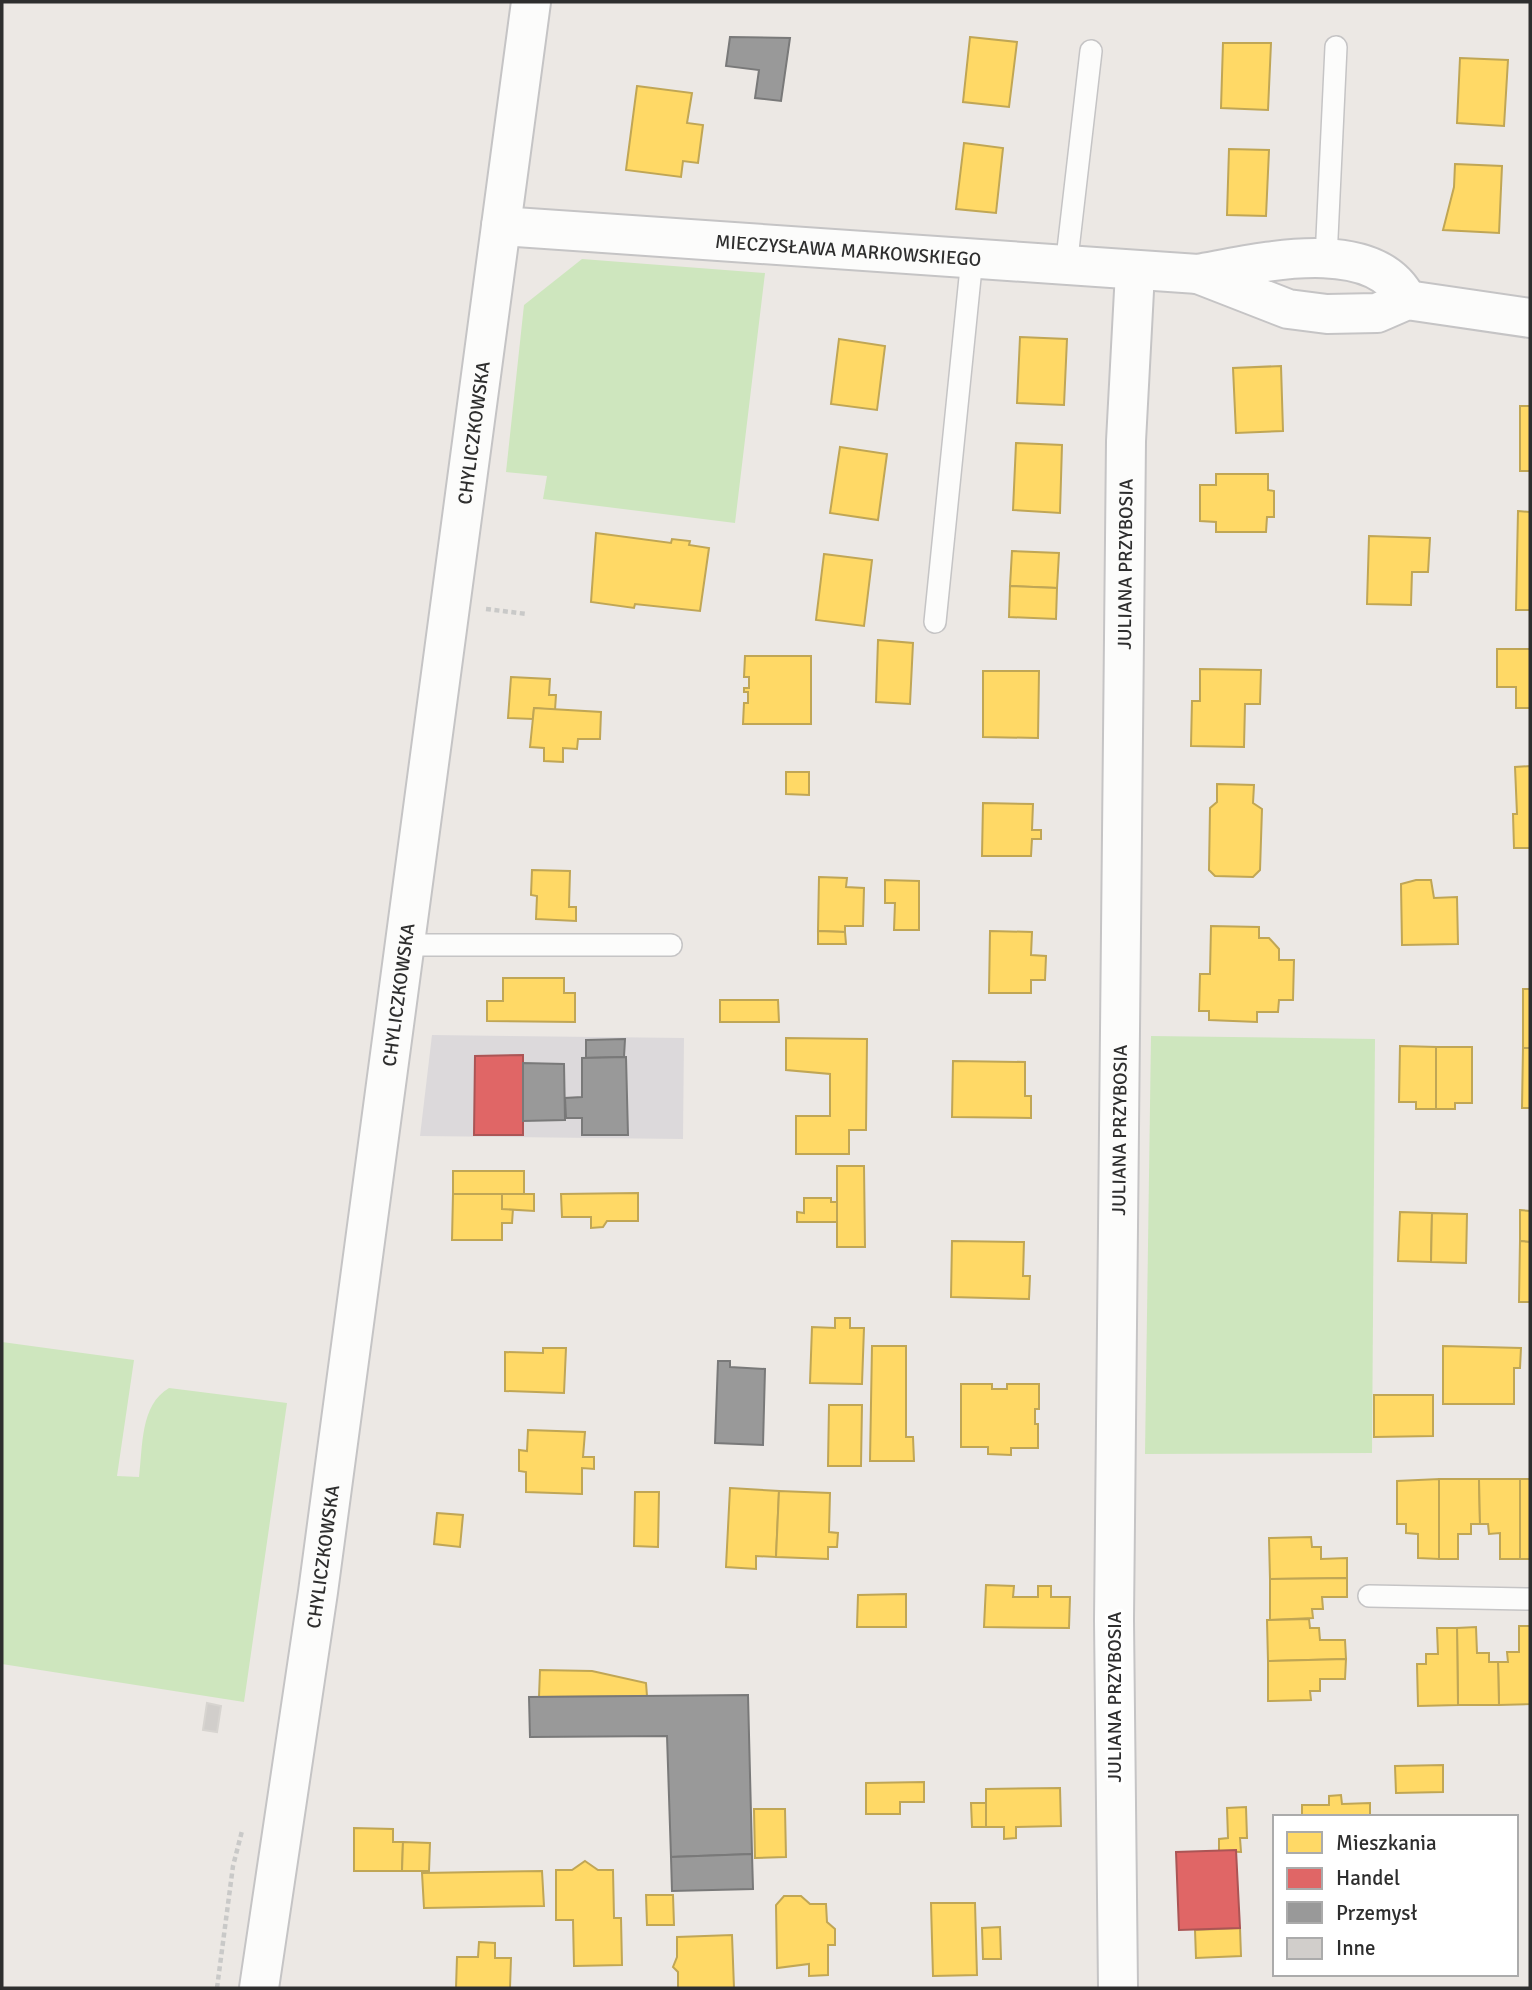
<svg xmlns="http://www.w3.org/2000/svg" width="1532" height="1990" font-family="Signika,sans-serif">
<style>
.industrial{fill:#dcd9db}
.green{fill:#cee6be}
.homes{fill:#ffd966;stroke:#c0a655;stroke-width:2}
.shops{fill:#e06666;stroke:#ab5555;stroke-width:2}
.industry{fill:#999;stroke:#797979;stroke-width:2}
.building{fill:#d1cecb;stroke:#d7d4d0;stroke-width:2}
.lines{fill:none;stroke-linecap:round;stroke-linejoin:round}
.service-casing{stroke:#c5c4c5;stroke-width:24}
.minor-casing{stroke:#c5c4c5;stroke-width:42}
.tertiary-casing{stroke:#c5c4c5;stroke-width:42}
.path{stroke:#c9c9c8;stroke-width:4.5;stroke-dasharray:5 3.5;stroke-linecap:butt}
.service{stroke:#fcfcfb;stroke-width:21}
.minor{stroke:#fcfcfb;stroke-width:38}
.tertiary{stroke:#fcfcfb;stroke-width:38}
.labels{text-anchor:middle;stroke-width:7;stroke-linejoin:round;paint-order:stroke}
.street-label{font-size:19px;fill:#2e2e2e;stroke:#fff}
</style>
<rect width="100%" height="100%" fill="#ece8e4"/>
<path class="industrial" d="M432,1035L684,1038L683,1139L420,1136Z"/>
<g class="green">
<path d="M582,259L765,273L735,523L543,499L547,476L506,472L524,305Z"/>
<path d="M1151,1036L1375,1039L1372,1453L1145,1454Z"/>
<path d="M2,1342L134,1360L117,1476L139,1477C143,1446 140,1405 169,1388L287,1403L244,1702L2,1664Z"/>
</g>
<g class="homes">
<path d="M970,37L1017,42L1009,107L963,102Z"/>
<path d="M1223,43H1271L1268,110L1221,108Z"/>
<path d="M1460,58L1508,60L1504,126L1457,123Z"/>
<path d="M637,86L692,93L687,123L703,125L698,163L683,161L681,177L626,170Z"/>
<path d="M964,143L1003,148L996,213L956,209Z"/>
<path d="M1229,149L1269,150L1266,216L1227,215Z"/>
<path d="M1455,164L1502,166L1499,233L1443,230L1454,187Z"/>
<path d="M1020,337L1067,339L1064,405L1017,403Z"/>
<path d="M839,339L885,346L877,410L831,404Z"/>
<path d="M1281,366L1283,431L1236,433L1233,368Z"/>
<rect x="1520" y="406" width="10" height="65"/>
<path d="M1016,443L1062,445L1060,513L1013,510Z"/>
<path d="M840,447L887,454L878,520L830,513Z"/>
<path d="M1216,474H1268V490L1274,491V517H1267L1266,532H1216V522L1200,521V485H1216Z"/>
<path d="M1518,511L1530,512V610H1516Z"/>
<path d="M596,533L671,543L672,539L690,541L689,545L709,548L700,611L635,604L634,608L591,602Z"/>
<path d="M1369,536L1430,538L1428,572H1412L1411,605L1367,604Z"/>
<path d="M1012,551L1059,553L1057,588L1010,586Z"/>
<path d="M824,554L872,560L864,626L816,620Z"/>
<path d="M1010,586L1057,588L1056,619L1009,617Z"/>
<path d="M878,640L913,643L910,704L876,702Z"/>
<path d="M1497,649H1530V708H1516V687H1497Z"/>
<path d="M745,656H811V724H743L744,703H748V692H744V688H749V677H744Z"/>
<path d="M1200,669L1261,670L1260,704H1245L1244,747L1191,746L1192,701H1200Z"/>
<path d="M983,671H1039L1038,738L983,737Z"/>
<path d="M511,677L550,679L549,695H556L555,710L534,708L533,719L508,718Z"/>
<path d="M534,708L601,712L600,739H578L577,749L563,748V762L544,761V748L530,747Z"/>
<path d="M1530,766V848H1514L1513,814H1517L1515,767Z"/>
<path d="M786,772H809V795L786,794Z"/>
<path d="M1217,784L1254,785L1253,803L1262,809L1260,870L1253,877L1215,876L1209,870L1210,808L1217,802Z"/>
<path d="M983,803L1033,804L1032,830H1041V839H1032L1031,856H982Z"/>
<path d="M532,870L570,871L569,907H576V921L536,919L537,896L531,895Z"/>
<path d="M819,877L847,878L846,887L864,888L863,926H845V932L818,931Z"/>
<path d="M885,880L919,881V930H894L895,903H885Z"/>
<path d="M1416,880H1431L1434,898L1457,897L1458,944L1402,945L1401,884Z"/>
<path d="M1211,926L1259,927V938H1269L1279,949V960H1294L1293,1000H1279L1278,1012H1257V1022L1209,1020V1011H1199L1200,974H1210Z"/>
<path d="M818,931L845,932L846,944H818Z"/>
<path d="M990,931L1032,932L1031,955L1046,956L1045,980H1031V993H989Z"/>
<path d="M503,978H564V993H575V1022L487,1021V1001H503Z"/>
<rect x="1523" y="989" width="7" height="59"/>
<path d="M720,1000H778L779,1022H720Z"/>
<path d="M786,1038L867,1039L866,1130H849V1154H796V1116H830V1074L786,1070Z"/>
<path d="M1400,1046L1436,1047V1109H1416V1102H1399Z"/>
<path d="M1436,1047H1472V1103H1455V1109H1436Z"/>
<path d="M1523,1048H1530V1108H1522Z"/>
<path d="M953,1061L1025,1062V1096H1031V1118L952,1117Z"/>
<path d="M837,1166H864L865,1247H837Z"/>
<rect x="453" y="1171" width="71" height="23"/>
<path d="M638,1193V1221H607L603,1227L591,1228V1217H562L561,1194Z"/>
<path d="M453,1194H502V1209H513L512,1223H502V1240H452Z"/>
<path d="M502,1194H534V1211L502,1209Z"/>
<path d="M804,1198H831V1202H837V1222H797V1212L804,1213Z"/>
<path d="M1520,1210L1530,1211V1242L1520,1241Z"/>
<path d="M1400,1212L1432,1213L1431,1262L1398,1261Z"/>
<path d="M1432,1213L1467,1214L1466,1263L1431,1262Z"/>
<path d="M952,1241L1024,1242L1023,1276H1030L1029,1299L951,1297Z"/>
<path d="M1520,1241L1530,1242V1302H1519Z"/>
<path d="M835,1318H850V1328H864L862,1384L810,1383L812,1327L835,1328Z"/>
<path d="M872,1346H906V1437H913L914,1461H870Z"/>
<path d="M1443,1346L1521,1348L1520,1368H1514V1404H1443Z"/>
<path d="M543,1348H566L564,1393L505,1391V1352L543,1353Z"/>
<path d="M961,1384H992V1389H1007V1384H1039V1409H1035V1424H1038V1448H1011V1455L988,1454V1447H961Z"/>
<path d="M1374,1395H1433V1436L1374,1437Z"/>
<path d="M829,1405H862L861,1466H828Z"/>
<path d="M528,1430L585,1432L583,1457H594V1469L582,1468V1494L526,1492V1472L519,1471V1450L527,1451Z"/>
<path d="M1439,1479V1559L1418,1558V1534L1406,1533V1524H1397V1481Z"/>
<path d="M1439,1479H1479L1480,1524H1471V1534H1458V1559H1439Z"/>
<path d="M1479,1479H1520V1559H1500V1533L1489,1534L1488,1524H1480Z"/>
<rect x="1520" y="1479" width="10" height="80"/>
<path d="M730,1488L779,1491L776,1557L756,1556V1569L726,1567Z"/>
<path d="M779,1491L830,1493L829,1532L838,1533L837,1547H828V1559L776,1557Z"/>
<path d="M635,1492H659L658,1547L634,1546Z"/>
<path d="M437,1513L463,1515L460,1547L434,1544Z"/>
<path d="M1311,1537L1312,1547H1321V1559L1347,1558V1578L1270,1579L1269,1538Z"/>
<path d="M1347,1578V1597H1322L1323,1609H1312L1313,1618L1270,1620V1579Z"/>
<path d="M986,1585L1014,1586L1013,1597H1038V1586H1051V1597H1070L1069,1628L984,1627Z"/>
<path d="M906,1594V1627H857L858,1595Z"/>
<path d="M1309,1619L1310,1628H1319L1320,1640H1345L1346,1659L1268,1661L1267,1620Z"/>
<path d="M1519,1626H1530V1704L1499,1705L1498,1662H1508L1507,1652H1519Z"/>
<path d="M1476,1627L1477,1653H1489V1662H1498L1499,1705H1458L1457,1628Z"/>
<path d="M1437,1628H1457L1458,1705L1418,1706L1417,1664H1426V1654H1438Z"/>
<path d="M1346,1659L1345,1679H1320V1691H1310L1311,1700L1268,1701V1661Z"/>
<path d="M540,1670L592,1671L646,1683L647,1696L539,1697Z"/>
<path d="M1443,1765V1792L1396,1793L1395,1766Z"/>
<path d="M924,1782V1802H900V1814H866V1783Z"/>
<path d="M1060,1788L1061,1826L1016,1827V1838L1004,1839V1827H986V1789Z"/>
<path d="M1341,1795L1342,1804L1370,1803V1817H1302V1805H1329V1796Z"/>
<path d="M971,1803H986V1827H972Z"/>
<path d="M1246,1807L1247,1838H1240L1241,1852L1219,1851V1839L1228,1838L1227,1808Z"/>
<path d="M754,1809H785L786,1857L755,1858Z"/>
<path d="M354,1828L393,1829V1842H403L402,1871H354Z"/>
<path d="M403,1842L430,1843L429,1871H402Z"/>
<path d="M585,1861L598,1870H613L614,1918H621L622,1965L574,1966L573,1920H556V1870H572Z"/>
<path d="M542,1871L544,1906L424,1908L422,1873Z"/>
<path d="M646,1895H673L674,1925H647Z"/>
<path d="M784,1896H801L810,1904H826L827,1922L835,1929V1945H828V1975L809,1976V1964L777,1968L776,1905Z"/>
<path d="M931,1903H975L977,1975L933,1976Z"/>
<path d="M1000,1927L1001,1959H983L982,1928Z"/>
<path d="M1240,1928L1241,1956L1196,1958L1195,1930Z"/>
<path d="M732,1935L734,1988H678V1972L673,1967L677,1957V1937Z"/>
<path d="M479,1942L495,1943V1958H511L510,1988H456L457,1957H478Z"/>
</g>
<g class="shops">
<path d="M523,1055V1135H474L475,1056Z"/>
<path d="M1236,1850L1240,1928L1179,1930L1176,1852Z"/>
</g>
<g class="industry">
<path d="M730,37L790,38L781,101L755,98L759,70L726,66Z"/>
<path d="M625,1039L624,1057L586,1058V1040Z"/>
<path d="M626,1057L628,1135H582V1118H566L565,1098L582,1097V1058Z"/>
<path d="M523,1063L564,1064L565,1120L523,1121Z"/>
<path d="M718,1361H730V1367L765,1369L763,1445L715,1443Z"/>
<path d="M748,1695L752,1854L671,1857L667,1736L530,1737L529,1697Z"/>
<path d="M752,1854L753,1889L672,1891L671,1857Z"/>
</g>
<path class="building" d="M207,1703L221,1706L217,1732L203,1730Z"/>
<g class="lines">
<g class="service-casing">
<g id="service">
<path d="M1326,259L1336,47"/>
<path d="M1066,267L1091,51"/>
<path d="M935,622L972,258"/>
<path d="M405,945H671"/>
<path d="M1369,1596L1530,1599"/>
</g>
</g>
<g class="minor-casing">
<g id="minor">
<path id="s1" d="M501,226L1198,274C1255,264 1374,233 1407,300"/>
<path d="M1198,274L1288,309L1327,314L1377,313L1407,300L1530,318"/>
<path id="s2" d="M1118,1988L1114,1620L1126,441L1135,272"/>
</g>
</g>
<g class="tertiary-casing">
<g id="tertiary">
<path id="s3" d="M259,1988L318,1592L531,2"/>
</g>
</g>
<g class="path">
<path d="M486,609L527,614"/>
<path d="M217,1988L233,1866L242,1831"/>
</g>
<use href="#service" class="service"/>
<use href="#minor" class="minor"/>
<use href="#tertiary" class="tertiary"/>
</g>
<g class="labels">
<g class="street-label">
<text dy="7" stroke="none"><textPath href="#s1" startOffset="348">MIECZYSŁAWA MARKOWSKIEGO</textPath></text>
<text dy="7" stroke="none"><textPath href="#s3" startOffset="1570">CHYLICZKOWSKA</textPath></text>
<text dy="7" stroke="none"><textPath href="#s2" startOffset="1424">JULIANA PRZYBOSIA</textPath></text>
<text dy="7" stroke="none"><textPath href="#s3" startOffset="1003">CHYLICZKOWSKA</textPath></text>
<text dy="7" stroke="none"><textPath href="#s2" startOffset="858">JULIANA PRZYBOSIA</textPath></text>
<text dy="7" stroke="none"><textPath href="#s3" startOffset="436">CHYLICZKOWSKA</textPath></text>
<text transform="translate(1114 1697) rotate(-90)" y="7">JULIANA PRZYBOSIA</text>
</g>
</g>
<rect width="1532" height="1990" fill="none" stroke="#2e2e2e" stroke-width="7"/>
<rect x="1273" y="1815" width="245" height="161" fill="#ffffff" stroke="#ababab" stroke-width="2"/>
<rect x="1287" y="1832" width="35" height="21" fill="#ffd966" stroke="#ababab" stroke-width="2"/>
<text x="1336" y="1850" font-size="21" fill="#2e2e2e">Mieszkania</text>
<rect x="1287" y="1868" width="35" height="21" fill="#e06666" stroke="#ababab" stroke-width="2"/>
<text x="1336" y="1885" font-size="21" fill="#2e2e2e">Handel</text>
<rect x="1287" y="1902" width="35" height="21" fill="#999999" stroke="#ababab" stroke-width="2"/>
<text x="1336" y="1920" font-size="21" fill="#2e2e2e">Przemysł</text>
<rect x="1287" y="1938" width="35" height="21" fill="#d1cecb" stroke="#ababab" stroke-width="2"/>
<text x="1336" y="1955" font-size="21" fill="#2e2e2e">Inne</text>
</svg>
